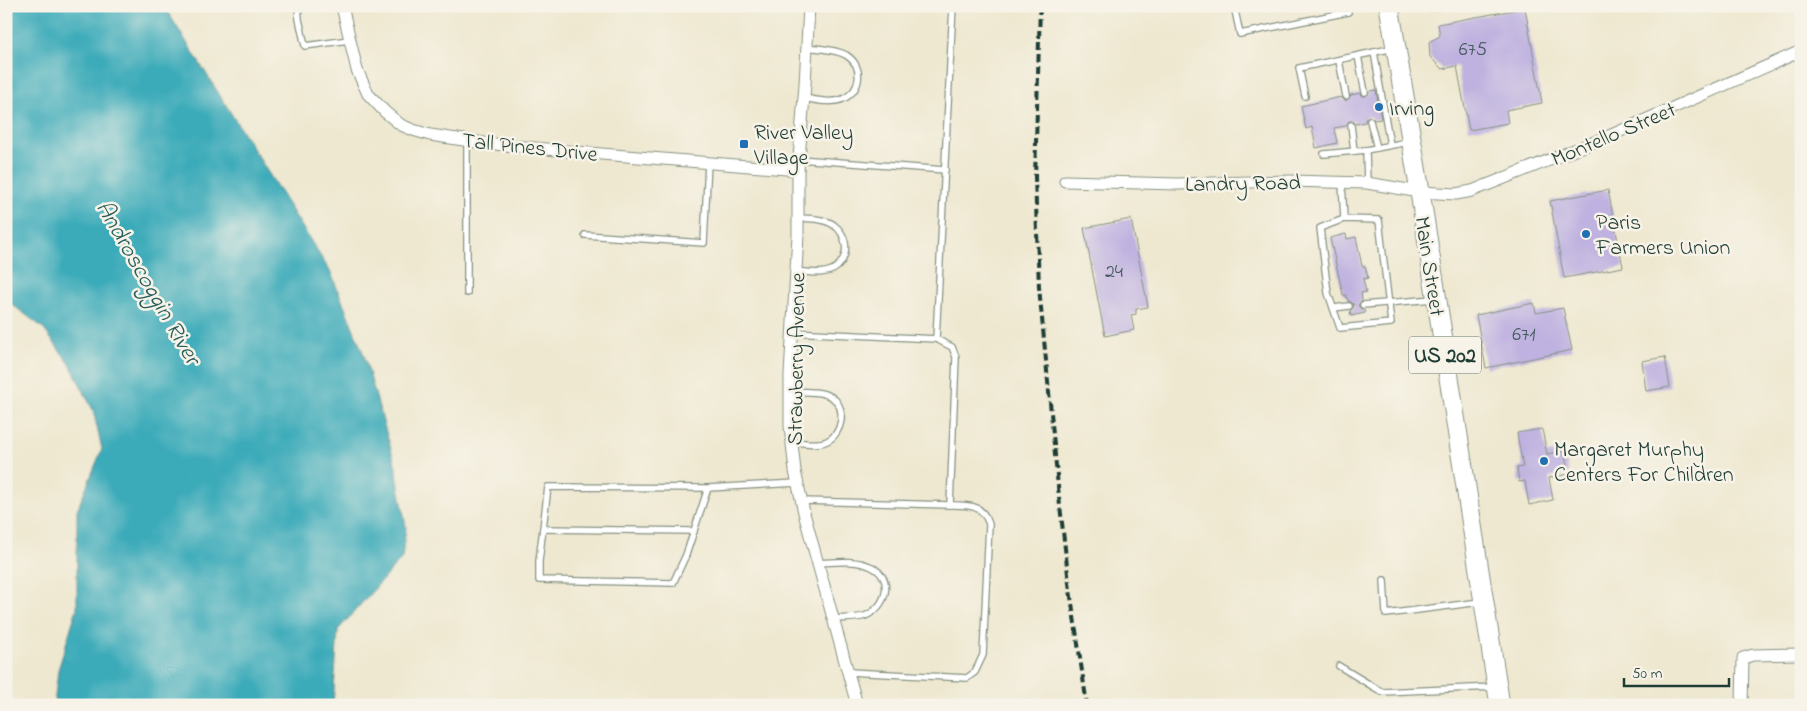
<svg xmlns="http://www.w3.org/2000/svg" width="1807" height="711" font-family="'Indie Flower',sans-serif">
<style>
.water{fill:#3aaab9;stroke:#2c7476}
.building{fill:#bfb2e0}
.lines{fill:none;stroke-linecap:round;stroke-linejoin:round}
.service-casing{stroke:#869282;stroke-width:8}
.minor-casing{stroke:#869282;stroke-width:13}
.trunk-casing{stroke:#869282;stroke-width:21}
.service{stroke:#fff;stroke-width:5.5}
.minor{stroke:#fff;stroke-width:11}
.trunk{stroke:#fff;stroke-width:19}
.rail{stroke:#1f3d34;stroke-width:4;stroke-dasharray:8 4;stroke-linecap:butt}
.poi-dot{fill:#1f6fb2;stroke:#f7f3e8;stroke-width:2}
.labels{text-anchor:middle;stroke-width:5;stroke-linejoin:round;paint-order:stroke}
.number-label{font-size:20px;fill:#475a5f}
.shield{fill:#f7f3e8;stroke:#60746a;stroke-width:1}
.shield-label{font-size:21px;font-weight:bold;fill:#1f3d34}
.poi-label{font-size:22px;fill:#1f3d34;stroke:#f7f3e8;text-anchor:start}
.street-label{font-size:22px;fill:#1f3d34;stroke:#f7f3e8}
.water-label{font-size:24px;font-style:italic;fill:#275e5c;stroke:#f7f3e8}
</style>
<rect width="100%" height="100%" fill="#f7f3e8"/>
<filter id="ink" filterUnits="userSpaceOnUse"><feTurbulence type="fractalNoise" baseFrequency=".02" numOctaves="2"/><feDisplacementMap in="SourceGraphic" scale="10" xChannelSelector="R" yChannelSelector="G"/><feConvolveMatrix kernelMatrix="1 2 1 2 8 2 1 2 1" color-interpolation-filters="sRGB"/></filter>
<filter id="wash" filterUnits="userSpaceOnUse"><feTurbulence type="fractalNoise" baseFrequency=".0096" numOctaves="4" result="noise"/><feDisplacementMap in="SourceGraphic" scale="20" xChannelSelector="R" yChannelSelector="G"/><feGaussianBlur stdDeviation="1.12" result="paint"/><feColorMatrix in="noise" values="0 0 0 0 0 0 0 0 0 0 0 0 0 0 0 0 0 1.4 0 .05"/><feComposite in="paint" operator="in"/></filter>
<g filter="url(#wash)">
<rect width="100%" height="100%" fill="#eee8d0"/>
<path class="water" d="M6,6H164L331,273L364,355L395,463L406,527L402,558L338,630L333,705H54L58,670L77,608V510L102,449L93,410L70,364L42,327L6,300Z"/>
<g id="blocks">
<g class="building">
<path d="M1525,8L1542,103L1506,110L1508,123L1469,130L1457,66L1442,69L1430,57L1429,42L1440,36L1438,24Z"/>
<path d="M1376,90L1381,119L1375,120L1369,116L1366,118L1365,122L1356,124L1352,121H1349L1346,126L1334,128L1337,143L1316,148L1312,127L1306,129L1301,106L1341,97L1344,100H1347L1351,95L1360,93L1363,96H1366L1370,91Z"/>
<path d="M1608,190L1623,267L1564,278L1550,201Z"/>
<path d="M1131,219L1148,307L1136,309V314L1131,315L1134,330L1105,336L1084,228Z"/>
<path d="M1346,234L1347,239L1356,237L1362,266H1365L1368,278L1363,279L1366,292L1361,293L1362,300L1358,305L1361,309L1364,310L1365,313L1351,316L1350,311L1353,308L1354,305L1351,302L1348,301L1346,295H1343L1330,238Z"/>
<path d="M1534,303L1536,313L1563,308L1572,350L1486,368L1476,315Z"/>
<path d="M1665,357L1670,387L1646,391L1642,361Z"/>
<path d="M1542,429L1547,454L1564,451L1569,474L1549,478L1553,500L1529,505L1525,481L1519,482L1517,468L1523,467L1517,433Z"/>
</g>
</g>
</g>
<g filter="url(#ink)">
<use href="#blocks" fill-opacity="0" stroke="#869282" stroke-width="1"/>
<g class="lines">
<g class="service-casing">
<g id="service">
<path d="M298,6L299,19L305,46L349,40"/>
<path d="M1234,6L1240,34L1348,12L1347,6"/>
<path d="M1432,6V8L1442,6"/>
<path d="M1374,52L1390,145"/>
<path d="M1358,56L1365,92"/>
<path d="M1339,61L1346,96"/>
<path d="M1305,96L1299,68L1394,48"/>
<path d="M804,98C816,100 831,104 843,99C862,90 864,66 846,55C835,49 820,49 807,47"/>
<path d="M1370,121L1377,148"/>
<path d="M1351,125L1354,151"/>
<path d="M1366,150L1367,183"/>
<path d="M1324,154L1366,150L1408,142"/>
<path d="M799,159L945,170"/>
<path d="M1342,182L1344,219L1320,228L1328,293L1340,328L1391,323L1379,220L1344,219"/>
<path d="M585,235L704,243L708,162"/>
<path d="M795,271C808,272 826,276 837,267C853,252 845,226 825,221C817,218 806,219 798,218"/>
<path d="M467,293V140"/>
<path d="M1363,305L1433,299"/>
<path d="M1334,308L1349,306"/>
<path d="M792,332L936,339"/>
<path d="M790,391C802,392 822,390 833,398C847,409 842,434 827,441C817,446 802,442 792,442"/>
<path d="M708,488L686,555L673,583L539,580V561L548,487L708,488L797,483"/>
<path d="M802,501L950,505"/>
<path d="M543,529L694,531"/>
<path d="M818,563C835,562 856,559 872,567C895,579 886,608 865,616C855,619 843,618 833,619"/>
<path d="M1384,580L1386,614L1480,602"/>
<path d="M1339,666L1382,692L1495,687"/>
<path d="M848,672L967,678L975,672L983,655L989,524C982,504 969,505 950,505L956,357L952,347L936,339L953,6"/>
</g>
</g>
<g class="minor-casing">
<g id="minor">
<path d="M342,6L357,70L368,94L385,112L401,125L413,130L430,135L484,143L577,152L798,170"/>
<path d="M809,6L805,85L798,170V235L790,375V426L795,471L805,517L857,705"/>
<path d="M1065,181L1178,184L1289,181L1367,183L1420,192L1456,194L1472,191L1607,137L1801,51"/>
<path d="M1742,705L1743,658L1753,655L1801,654"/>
</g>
</g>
<g class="trunk-casing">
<path id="trunk" d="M1389,6L1420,192L1500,705"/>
</g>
<use href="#service" class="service"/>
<use href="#minor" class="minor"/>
<use href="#trunk" class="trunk"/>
<path class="rail" d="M1040,6L1035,177L1039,287L1059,497L1069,583L1087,705"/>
</g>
</g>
<g class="poi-dot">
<circle cx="1379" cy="107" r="5"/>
<rect x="739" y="139" width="10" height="10" rx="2.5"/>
<circle cx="1586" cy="234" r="5"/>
<circle cx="1544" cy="461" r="5"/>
</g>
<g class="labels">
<g class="number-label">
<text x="1473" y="55">675</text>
<text x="1114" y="277">24</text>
<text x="1524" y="340">671</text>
</g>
<rect class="shield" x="1409" y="336.5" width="72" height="37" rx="4"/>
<g class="shield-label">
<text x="1445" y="362">US 202</text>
</g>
<g class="poi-label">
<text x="1389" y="115">Irving</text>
<text x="754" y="139">River Valley<tspan x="754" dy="25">Village</tspan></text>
<text x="1596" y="229">Paris<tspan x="1596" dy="25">Farmers Union</tspan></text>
<text x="1554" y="456">Margaret Murphy<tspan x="1554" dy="25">Centers For Children</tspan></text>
</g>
<g class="street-label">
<text transform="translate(1613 133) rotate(-23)" y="8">Montello Street</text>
<text transform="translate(530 146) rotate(6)" y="8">Tall Pines Drive</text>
<text transform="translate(1243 182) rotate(-1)" y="8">Landry Road</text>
<text transform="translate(1431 266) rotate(81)" y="8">Main Street</text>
<text transform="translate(795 359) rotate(-89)" y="8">Strawberry Avenue</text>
</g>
<g class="water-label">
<text transform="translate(149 282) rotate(60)" y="8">Androscoggin River</text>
</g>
</g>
<rect width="1807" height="711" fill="none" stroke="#f7f3e8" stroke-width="25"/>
<path d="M1624 678v8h105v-8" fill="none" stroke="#1f3d34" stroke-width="2.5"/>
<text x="1632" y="678" font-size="15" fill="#1f3d34" stroke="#f7f3e8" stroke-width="4" paint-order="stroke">50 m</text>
</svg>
